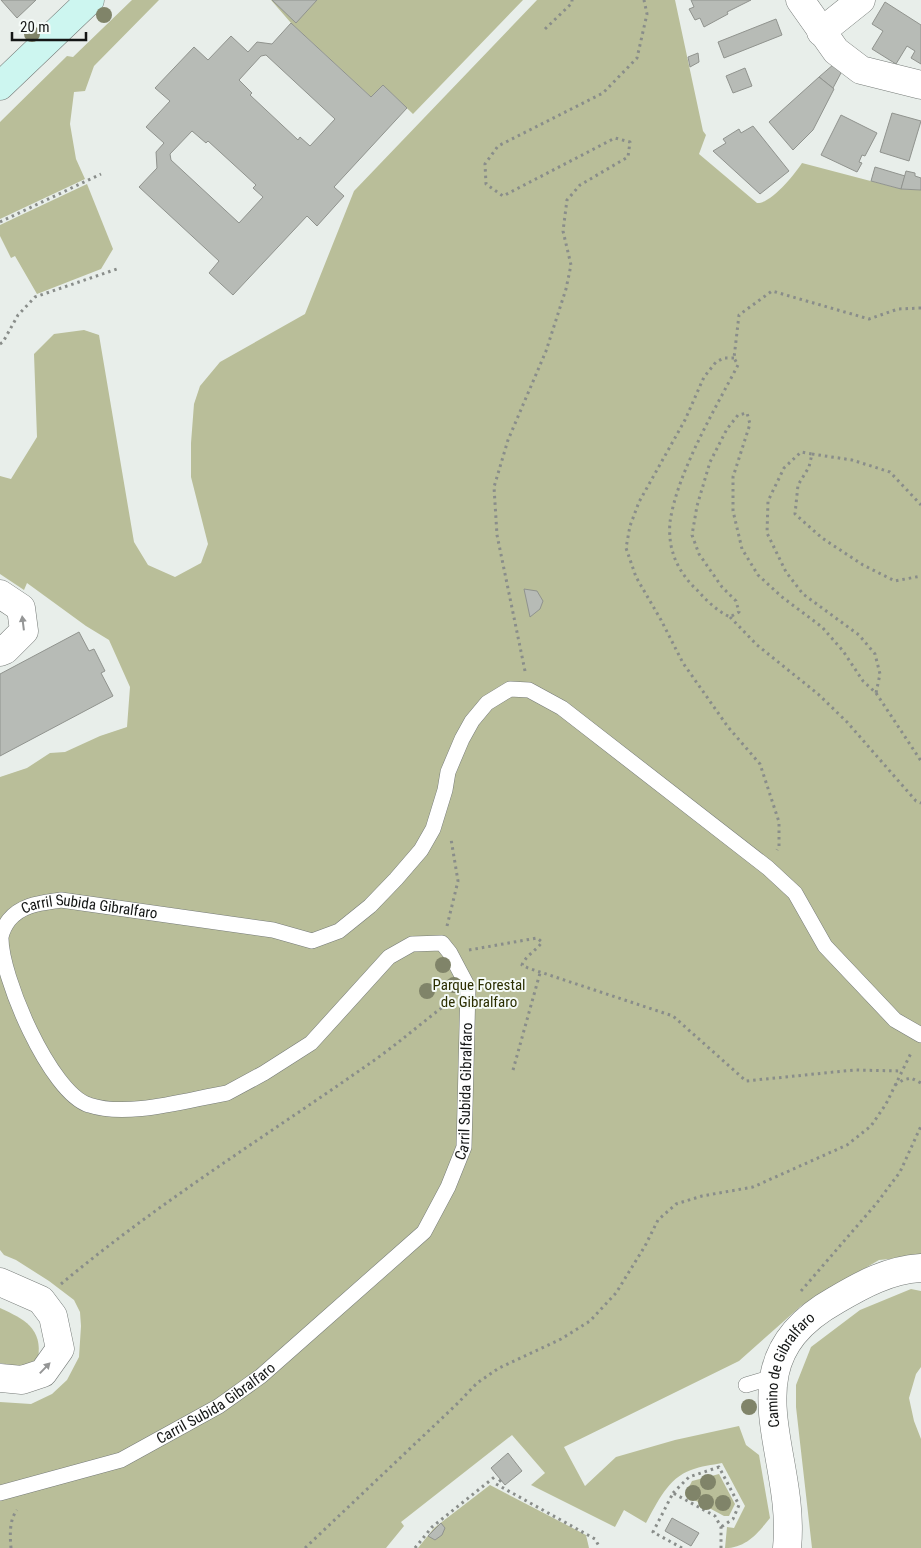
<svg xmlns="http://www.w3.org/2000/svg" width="921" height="1548" font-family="'Roboto Condensed',sans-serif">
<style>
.green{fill:#b9be99}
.building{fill:#b7bbb6;stroke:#90938e;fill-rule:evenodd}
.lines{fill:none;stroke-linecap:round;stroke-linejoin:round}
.lane-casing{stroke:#767b78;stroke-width:16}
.street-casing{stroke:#767b78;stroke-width:29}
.secondary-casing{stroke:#767b78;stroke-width:29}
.path{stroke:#898d8a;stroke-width:3;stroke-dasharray:2.5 4;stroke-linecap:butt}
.lane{stroke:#fff;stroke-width:15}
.street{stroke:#fff;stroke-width:28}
.secondary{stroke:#cdf6f0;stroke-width:28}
.tree{fill:#808469}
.oneway{fill:#959696}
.labels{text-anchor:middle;stroke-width:4;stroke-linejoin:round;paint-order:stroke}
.street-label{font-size:15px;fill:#141615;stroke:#f5fbf8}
.park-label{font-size:15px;fill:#2b2e00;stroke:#f5fbf8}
</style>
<rect width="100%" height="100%" fill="#e8eeea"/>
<g class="green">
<path d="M132,0H159L94,66L85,91L74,92L70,124L76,159L85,179L0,219V122L67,56L73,57Z"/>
<path d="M271,0H523L413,114L383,85L371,97L291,23Z"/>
<path d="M537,0H675L703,131L706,135L699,154L757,203C771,204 795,174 802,163L901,189L921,190V1256L879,1260L801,1306L739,1361L564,1447L585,1486L616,1457L675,1440L739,1426L746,1445L759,1455L770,1518C758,1533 746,1548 725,1548L727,1527L734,1528L745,1506L722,1463C712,1465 701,1466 691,1470C668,1478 657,1503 646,1523L624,1510L615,1527L531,1485L545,1473L512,1435L401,1522L404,1526L386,1548H0V1402L31,1404L52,1394L67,1380L79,1357L81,1326L80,1312L74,1300L49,1281L16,1260L4,1255L0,1250V777L27,768L50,753L65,752L100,736L127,727L130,687L109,640L86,626L27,583L24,590L0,574V476L11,479L37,437L34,354L54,334L84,330L99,335L134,542L148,565L175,577L201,563L208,544L191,477V443L194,404L200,386L220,362L305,314L354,191Z"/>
<path d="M87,184L113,249L101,269L37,294L15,256L11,258L0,236V225Z"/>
<path d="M911,1289L921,1291V1367L916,1374L909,1398L914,1421L921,1439V1548H812L796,1407V1385L811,1347L860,1310Z"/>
<path d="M0,1308C24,1319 43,1328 38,1359L26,1368L0,1363Z"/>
<path d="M719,1474L735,1504L729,1516H724L685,1495L692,1481Z"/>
<path d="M490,1485L586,1535L589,1548H418L434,1528Z"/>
</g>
<g class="building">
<path d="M1,0H36L17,18Z"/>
<path d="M272,0H317L296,23Z"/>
<path d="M691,0H751L727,12L728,14L704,27L700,18L695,20L689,9L694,7Z"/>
<path d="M885,2L921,25V64L911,58L915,51L907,46L896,64L872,49L883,31L872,24Z"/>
<path d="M776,19L782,35L724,58L718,42Z"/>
<path d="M291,23L371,97L383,85L407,108L334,187L344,196L317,226L307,216L233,295L209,273L219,261L139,187L157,168L156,152L164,143L146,127L170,101L155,88L194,47L208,60L231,36L248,52L257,42L272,44ZM266,55L335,119L310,146L300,137L298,140L250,95L252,93L239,80L261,56ZM192,131L206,143L208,141L256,185L253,188L263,197L239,223L171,160L170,154Z"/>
<path d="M698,53L699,62L690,67L688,57Z"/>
<path d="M834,64L842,71L833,88L819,77Z"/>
<path d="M745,68L752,86L733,93L726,76Z"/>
<path d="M819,77L834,89L813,130L793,150L769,122Z"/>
<path d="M892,113L921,121L909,161L880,152Z"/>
<path d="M841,115L877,133L865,156L862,155L859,162L862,163L857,172L821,155Z"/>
<path d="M753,126L789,171L760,194L713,151L726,143L723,139L739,129L741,133Z"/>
<path d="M875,167L905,176L901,189L871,181Z"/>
<path d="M906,171L915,173V176L921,178V190L901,189Z"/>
<path d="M524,589L537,591L543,601L540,609L530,617Z"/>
<path d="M79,632L89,651L94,649L105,671L101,673L113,696L0,756V674Z"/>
<path d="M508,1453L522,1471L505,1485L491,1468Z"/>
<path d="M672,1518L699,1533L691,1546L665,1531Z"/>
<path d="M441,1523L445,1528L442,1535L435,1540L428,1536Z"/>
</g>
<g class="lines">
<g class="lane-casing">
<g id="lane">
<path d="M746,1385L773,1377"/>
<path id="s1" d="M0,1493L121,1460L219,1406L261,1376L424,1232L448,1187L464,1147L468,987L450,953L442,943L412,944L389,957L311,1043L264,1073L227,1093C186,1100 128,1118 89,1105C50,1093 0,975 1,937C2,932 6,924 9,920C22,904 42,903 61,900L273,930L312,941L339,931L370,906L396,879L421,850L433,829L445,790L448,772L462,739L472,721L487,703L510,689L529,690L562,708L768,868L795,893L825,946L895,1020L921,1035"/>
</g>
</g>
<g class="street-casing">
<g id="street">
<path d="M800,0L836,51L861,70L921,85"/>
<path d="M821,32L861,0"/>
<path d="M0,594L21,608L24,631L5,650L0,652"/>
<path d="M0,1282L41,1300L53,1316L60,1349L43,1373L22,1380L0,1378"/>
<path id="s2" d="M787,1548C797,1452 723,1363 836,1300C863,1284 889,1270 921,1268"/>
</g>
</g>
<g class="secondary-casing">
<path id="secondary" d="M0,86L90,0"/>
</g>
<g class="path">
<path d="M545,29L572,3V0"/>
<path d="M0,222L101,174"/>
<path d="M921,308L898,309L869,319L772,291L739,315L734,358L738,365C715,409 677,473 670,522C669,531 670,545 673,553C677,567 687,581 698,591C707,601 717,611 730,617L739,612L736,601L722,587L699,554L692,535L697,506L710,462L727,429L738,415L747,413L750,424L733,477V511L742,549L758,575L782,597L822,627L843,651L863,681L876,693L880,674L875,654L859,635L803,594L786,572L767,533L768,501L784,468L801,452L812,454L809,467L798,485L795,514L822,538L863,565L895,581L921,576"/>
<path d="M0,344L3,342L18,315L35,297L117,269"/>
<path d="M734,358H724L716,362L704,377L685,420L639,502L630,526L626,548L636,577L661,620L683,663L728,727L760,764L779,822V846L777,850"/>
<path d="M812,454L852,460L890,472L921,505"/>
<path d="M730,617L757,645L818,694L847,722L916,801L921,803"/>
<path d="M525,671L497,535L494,487L508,440L546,351L566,289L571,265L563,231L567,200L580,185L628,157L630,142L615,138L503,196L486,184L485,164L498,146L603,93L637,58L647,14L644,0"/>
<path d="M876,693L921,761"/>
<path d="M447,926L458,881L451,839"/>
<path d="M469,950L537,938L542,942C536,951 526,955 522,965L528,968L673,1016L746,1081L854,1070L902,1071"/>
<path d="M513,1070L540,973"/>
<path d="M895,1085L903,1080L911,1078L921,1083"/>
<path d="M61,1284C160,1201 271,1133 376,1059C401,1041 424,1021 448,1003"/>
<path d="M801,1291L876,1204L900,1172L921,1126"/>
<path d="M501,1480L496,1484L595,1539L600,1548"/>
<path d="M673,1493L689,1477L719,1467L739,1505L733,1519L721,1527"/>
<path d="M11,1548C10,1536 9,1520 17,1510"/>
<path d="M305,1548L458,1403L477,1383L499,1368L561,1339L590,1321L616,1293L645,1246L658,1220L676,1204L702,1196L753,1187L847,1145L871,1126L886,1104L912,1051"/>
<path d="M415,1548L432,1527L497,1475"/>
<path d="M682,1548L653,1532L673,1493L715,1516L721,1527V1548"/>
</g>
<use href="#lane" class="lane"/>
<use href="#street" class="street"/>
<use href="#secondary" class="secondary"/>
</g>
<g class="tree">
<circle cx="104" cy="15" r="8"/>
<circle cx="32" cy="34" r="8"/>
<circle cx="443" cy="965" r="8"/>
<circle cx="454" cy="985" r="8"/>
<circle cx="427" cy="991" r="8"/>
<circle cx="749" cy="1407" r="8"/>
<circle cx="708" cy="1482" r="8"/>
<circle cx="693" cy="1493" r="8"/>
<circle cx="706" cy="1502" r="8"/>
<circle cx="723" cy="1503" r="8"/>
</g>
<defs><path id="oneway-solid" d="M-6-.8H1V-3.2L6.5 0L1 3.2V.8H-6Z" transform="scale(1.25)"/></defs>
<g class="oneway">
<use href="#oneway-solid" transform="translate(23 623) rotate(-97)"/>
<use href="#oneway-solid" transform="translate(45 1368) rotate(-46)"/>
</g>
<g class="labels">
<g class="street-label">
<text dy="5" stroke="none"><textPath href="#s1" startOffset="1522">Carril Subida Gibralfaro</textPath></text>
<text dy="5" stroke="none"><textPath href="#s1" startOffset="656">Carril Subida Gibralfaro</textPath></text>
<text dy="5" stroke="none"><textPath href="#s2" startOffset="184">Camino de Gibralfaro</textPath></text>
<text dy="5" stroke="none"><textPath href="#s1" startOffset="236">Carril Subida Gibralfaro</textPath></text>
</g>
<g class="park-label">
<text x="479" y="990">Parque Forestal<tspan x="479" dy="17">de Gibralfaro</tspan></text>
</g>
</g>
<path d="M12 32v8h74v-8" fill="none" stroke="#141615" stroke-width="2.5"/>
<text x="20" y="32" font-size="15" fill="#141615" stroke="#f5fbf8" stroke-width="4" paint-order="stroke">20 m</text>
</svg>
